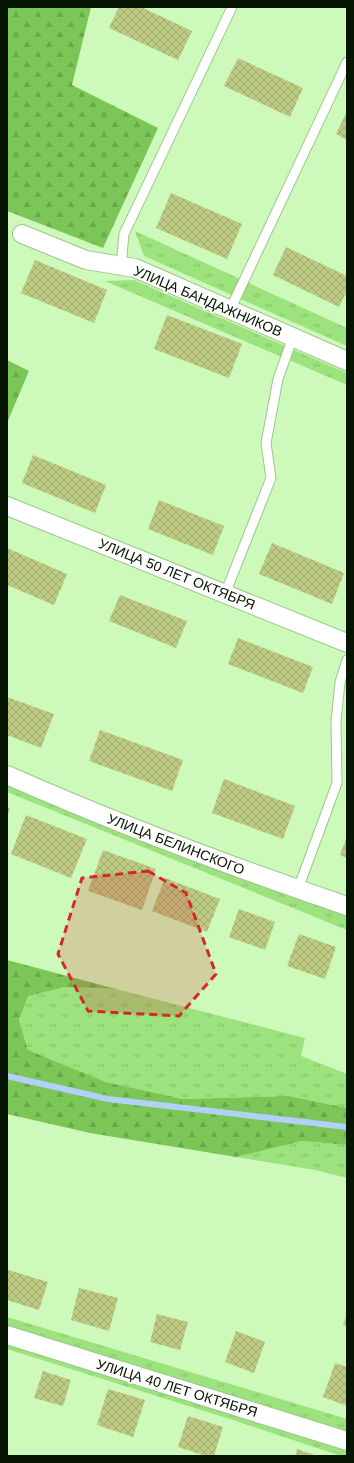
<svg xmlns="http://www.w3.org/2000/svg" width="354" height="1463" font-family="Helvetica,sans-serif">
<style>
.grass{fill:url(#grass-tufts)}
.forest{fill:url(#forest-firs)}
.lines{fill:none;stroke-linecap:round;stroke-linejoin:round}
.stream{stroke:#b3d0f9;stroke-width:6}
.building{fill:url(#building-cross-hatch)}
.service-casing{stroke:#9bc789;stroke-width:11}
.minor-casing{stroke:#9bc789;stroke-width:20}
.service{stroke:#fff;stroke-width:9}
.minor{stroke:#fff;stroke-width:18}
.marked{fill:#d62828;fill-opacity:0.2;stroke:#d62828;stroke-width:3;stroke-dasharray:8 5;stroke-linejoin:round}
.labels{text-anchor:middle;stroke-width:3.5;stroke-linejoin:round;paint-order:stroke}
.street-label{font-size:14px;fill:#061501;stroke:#fff}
</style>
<defs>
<pattern id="grass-tufts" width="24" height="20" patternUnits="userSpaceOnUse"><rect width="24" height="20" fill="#9ce27d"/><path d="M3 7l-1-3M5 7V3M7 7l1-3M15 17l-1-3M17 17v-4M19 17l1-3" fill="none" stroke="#85c16a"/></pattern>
<pattern id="forest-firs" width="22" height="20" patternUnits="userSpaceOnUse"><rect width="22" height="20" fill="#7bc657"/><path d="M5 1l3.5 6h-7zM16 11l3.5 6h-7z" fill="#69a94a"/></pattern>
<pattern id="building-cross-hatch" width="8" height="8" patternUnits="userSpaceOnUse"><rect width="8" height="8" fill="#bdca82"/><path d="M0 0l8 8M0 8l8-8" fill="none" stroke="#a1ad6e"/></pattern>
</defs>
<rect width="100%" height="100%" fill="#cdfabb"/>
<g class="grass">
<path d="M135,231L347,328V346L144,256Z"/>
<path d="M134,280L347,373V385L105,281Z"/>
<path d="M7,782L347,914V930L7,792Z"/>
<path d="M65,987L116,989L305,1038L301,1056L347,1074V1108L289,1096L183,1099L106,1082L28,1050L19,1020L27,996Z"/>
<path d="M302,1141L347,1145V1178L315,1170L236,1157Z"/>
<path d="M7,1317L347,1419V1431L7,1328Z"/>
<path d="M7,1342L347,1448V1456H341L236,1421L7,1349Z"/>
</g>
<g class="forest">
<path d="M7,7H91L72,85L158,128L103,248L7,211Z"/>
<path d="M7,360L29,371L7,423Z"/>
<path d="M7,960L116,989L65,987L28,996L19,1020L28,1050L106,1082L183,1099L289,1096L347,1108V1145L302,1141L236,1157L90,1133L7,1114Z"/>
</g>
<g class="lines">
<path class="stream" d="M7,1076L108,1099L347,1127"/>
</g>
<g class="building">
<path d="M119,7H141L192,31L178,60L109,28Z"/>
<path d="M238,58L303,88L290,117L224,86Z"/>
<path d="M347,111V140L336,134Z"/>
<path d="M171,193L242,224L227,259L156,228Z"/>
<path d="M286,247L347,276V291L339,307L273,275Z"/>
<path d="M35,260L107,290L94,323L21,293Z"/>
<path d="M167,315L242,344L229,378L154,349Z"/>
<path d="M33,455L106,485L95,513L22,483Z"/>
<path d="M159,500L224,526L213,555L148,529Z"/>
<path d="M272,543L344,573L332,604L259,574Z"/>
<path d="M7,548L67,574L54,605L7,585Z"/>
<path d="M120,595L187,621L176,648L109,621Z"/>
<path d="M238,638L313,667L303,693L228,664Z"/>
<path d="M7,697L54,714L41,748L7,735Z"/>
<path d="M100,730L183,760L172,791L89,761Z"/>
<path d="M224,779L295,806L283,839L212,813Z"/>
<path d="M7,807L10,809L7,817Z"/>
<path d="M26,815L87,839L71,878L11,854Z"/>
<path d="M347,836V858L340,855Z"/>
<path d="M103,850L156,869L142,910L88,891Z"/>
<path d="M165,878L220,899L207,932L152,911Z"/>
<path d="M239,909L275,922L265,950L229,937Z"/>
<path d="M299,934L336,947L325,979L287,966Z"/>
<path d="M8,1270L48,1282L39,1310L7,1300Z"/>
<path d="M79,1288L118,1298L109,1331L71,1320Z"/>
<path d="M157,1314L188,1322L180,1350L150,1342Z"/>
<path d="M347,1314V1327L343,1325Z"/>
<path d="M236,1331L265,1342L254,1373L225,1362Z"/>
<path d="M335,1363L347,1367V1406L323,1397Z"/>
<path d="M43,1371L71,1380L63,1406L34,1398Z"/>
<path d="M108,1389L145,1400L133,1437L97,1425Z"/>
<path d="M188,1416L223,1427L214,1456H206L178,1447Z"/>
<path d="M297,1449L317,1456H295Z"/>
</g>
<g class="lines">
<g class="service-casing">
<g id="service">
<path d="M121,266L124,234L232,7"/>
<path d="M230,310L347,62"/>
<path d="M225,594L271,478L266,443L278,379L293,337"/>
<path d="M298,889L337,783L336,721L340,682L347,660"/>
</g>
</g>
<g class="minor-casing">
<g id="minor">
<path d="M22,234L86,260L135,268L347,361"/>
<path d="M7,506L347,643"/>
<path d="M7,775C118,824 232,867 347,906"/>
<path d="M7,1335L347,1441"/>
</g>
</g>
<use href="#service" class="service"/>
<use href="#minor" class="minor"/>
</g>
<path class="marked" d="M148,871L186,893L216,974L179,1016L88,1011L58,954L82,878Z"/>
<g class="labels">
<g class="street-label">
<text transform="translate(208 301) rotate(23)" y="5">УЛИЦА БАНДАЖНИКОВ</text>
<text transform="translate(177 574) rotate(22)" y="5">УЛИЦА 50 ЛЕТ ОКТЯБРЯ</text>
<text transform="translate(176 844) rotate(21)" y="5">УЛИЦА БЕЛИНСКОГО</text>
<text transform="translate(177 1388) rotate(17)" y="5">УЛИЦА 40 ЛЕТ ОКТЯБРЯ</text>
</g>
</g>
<rect width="354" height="1463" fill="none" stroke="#061501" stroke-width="16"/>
</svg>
